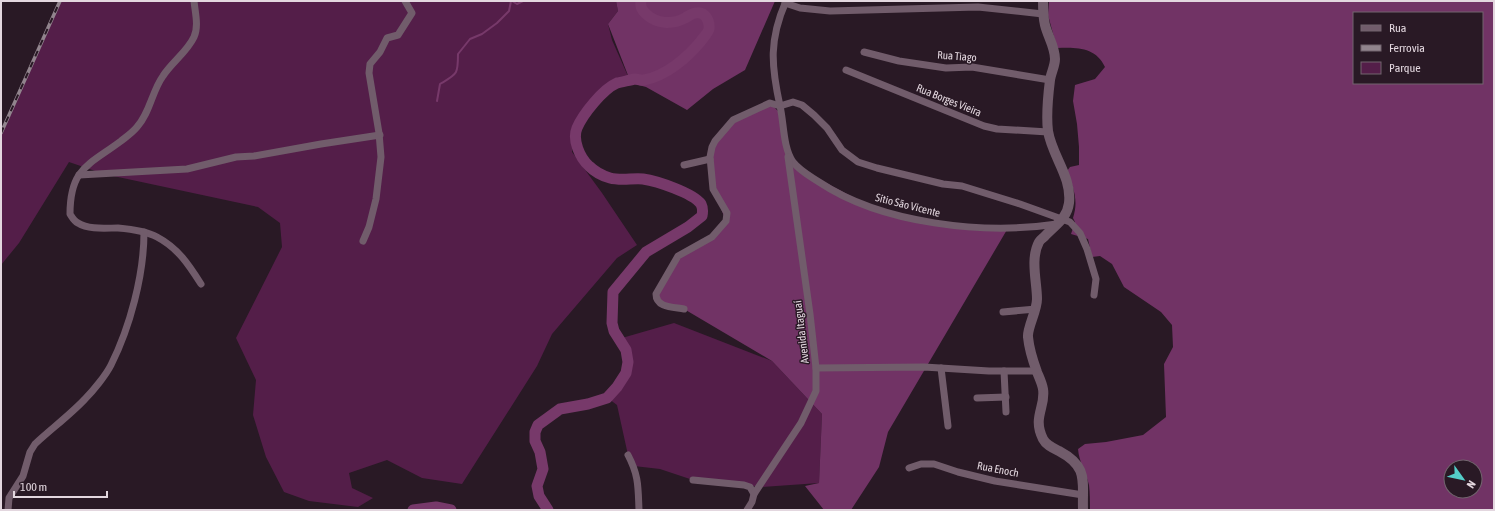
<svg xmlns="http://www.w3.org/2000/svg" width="1495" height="511" font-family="'Asap Condensed',sans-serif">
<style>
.green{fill:#541e49}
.forest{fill:#713365;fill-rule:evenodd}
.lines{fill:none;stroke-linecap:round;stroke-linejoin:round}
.stream{stroke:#77396a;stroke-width:2}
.river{stroke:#77396a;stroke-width:11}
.street{stroke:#715c6b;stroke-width:7}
.secondary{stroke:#715c6b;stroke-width:10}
.rail-casing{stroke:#91848d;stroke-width:3.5}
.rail{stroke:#291925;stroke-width:2;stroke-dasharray:6;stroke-linecap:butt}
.labels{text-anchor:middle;stroke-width:3;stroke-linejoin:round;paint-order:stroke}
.street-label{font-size:11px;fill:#e3d7df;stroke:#291925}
</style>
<rect width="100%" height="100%" fill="#291925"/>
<g class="green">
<path d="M60,1H616L618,11L608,24L612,40L631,83L604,93L573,134L572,152L602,193L637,245L617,258L552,334L537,366L462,484L422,478L387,460L349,473L352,488L373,498L358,507L309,501L284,492L266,457L253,415L256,380L236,338L282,247L280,223L258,207L104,174L69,162L19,243L1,265V133Z"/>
<path d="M674,323L772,361L822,414L819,483L762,487L693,480L660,469L634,466L628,455L617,405L609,399L627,374L628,362L615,340Z"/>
</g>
<g class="forest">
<path d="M616,1H775L745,70L713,89L687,110L646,87L631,83L608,24L618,11Z"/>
<path d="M1049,1H1494V510H1090C1090,502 1090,493 1089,485C1086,472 1079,462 1078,449L1085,444L1106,442L1143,435L1166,417L1164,364L1173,347L1172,325L1161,312L1124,287L1112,264L1100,256L1092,257L1088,239L1071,234L1075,222L1073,218C1079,200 1073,187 1067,171L1070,167L1079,165V147L1077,124L1073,101L1075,85L1095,79L1105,67C1096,47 1076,47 1057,48L1048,15ZM1354,13H1482V83H1354ZM1451,467H1475V491H1451Z"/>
<path d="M770,103L783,116L787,151L800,169L877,210L945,225L1008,228L888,432L879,467L851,510H824L805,486L819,483L822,414L772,361L684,309L665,306L656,294L678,256L712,237L726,221L713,189L712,147L733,120Z"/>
</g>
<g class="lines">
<g class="stream">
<path d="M512,1L517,4L523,1"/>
<path d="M437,101L440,84C457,74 458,75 458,54L470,39L482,34L497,23L509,11L511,1"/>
</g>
<g class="river">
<path d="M413,510L436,507L451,510"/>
<path d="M548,510L539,496L537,486L543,469L540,452L535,441V432L538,425L560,409L588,404L607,398L617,387L626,373L628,362L626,350L614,331L612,323L613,292L646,252L688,227L702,216C703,211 703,208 701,204C693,193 657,181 643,179C632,178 621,181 610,178C603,176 594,171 589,166C580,158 572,140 577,128C583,114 603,89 617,83C622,82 630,80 635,79C638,79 641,81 644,80C666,76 687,58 701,41C703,38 708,33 709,29C710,21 705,11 696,13C692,13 689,16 685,18C672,25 657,24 646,14C642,10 640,7 641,1"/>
</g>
<g class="street">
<path d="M194,1C195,12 199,26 194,37C187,52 172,62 163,76C152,91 150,113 137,127C132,133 126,137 121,141C89,165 70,168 70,214C72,217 74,221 78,223C89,230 106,228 118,228C130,229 146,231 157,237C178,248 189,265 201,284"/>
<path d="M786,1C769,40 771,65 780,106L793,102L802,105L814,115L827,128L842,150L858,162L877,168L943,184L962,186L1020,204L1070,222L1080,233L1087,249L1096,279L1094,295"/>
<path d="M785,3L800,8L830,11L978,7L1043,14"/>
<path d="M864,52L899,61L946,68L972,67L1050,80"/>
<path d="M846,70L984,126L997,129L1048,132"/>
<path d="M684,165L710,159"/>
<path d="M79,175L187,169L236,157L254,156L321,144L380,135"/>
<path d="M363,241L369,227L376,199L381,157L379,133L369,73L370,64L380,52L387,38L398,35L412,13L405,1"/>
<path d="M684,309C674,307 656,308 656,294L678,256L712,237L726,221L727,213L713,189L710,157L712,147L715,141L733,120L770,103L780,106C784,123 783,148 793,162C800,171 810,176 819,182C882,224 984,235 1057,224"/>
<path d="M1003,312L1036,309"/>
<path d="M816,368L924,367L989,371H1036"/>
<path d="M941,368L948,426"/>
<path d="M1004,371L1006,412"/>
<path d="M977,398L1006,397"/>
<path d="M628,455C639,476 638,487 639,510"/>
<path d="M909,468L921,464H934L958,472L995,481L1083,495"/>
<path d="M693,480L744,485L750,487L754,494L752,502L747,510"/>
<path d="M754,494L801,423L816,391V368L810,314L788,157"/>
<path d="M8,510L9,498L23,476L30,452L35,444C51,429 70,415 85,399C93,391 106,375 111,365C130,327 144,275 144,232"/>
</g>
<path class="secondary" d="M1043,1C1043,9 1043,17 1045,25C1048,37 1055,47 1055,59C1055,66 1051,73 1050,80C1048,96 1046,115 1048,131C1052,156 1072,177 1069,203C1067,219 1055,225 1045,236C1043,238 1040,240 1039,242C1030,259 1037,282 1037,299C1037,311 1027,328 1028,337C1029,348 1033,361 1037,372C1039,377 1042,383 1043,389C1046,407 1032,417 1043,439C1046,445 1053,448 1059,451C1089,467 1082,481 1083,510"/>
<g class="rail-casing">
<path id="rail" d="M1,133L60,1"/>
</g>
<use href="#rail" class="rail"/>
</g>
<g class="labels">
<g class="street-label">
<text transform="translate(957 56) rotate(4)" y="4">Rua Tiago</text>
<text transform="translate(949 100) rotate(22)" y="4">Rua Borges Vieira</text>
<text transform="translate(908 205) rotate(14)" y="4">Sítio São Vicente</text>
<text transform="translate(801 332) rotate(-97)" y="4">Avenida Itaguaí</text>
<text transform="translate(998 469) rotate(11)" y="4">Rua Enoch</text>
</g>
</g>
<rect width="1495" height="511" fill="none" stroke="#e3d7df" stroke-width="4"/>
<rect x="1353" y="12" width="130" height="72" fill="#291925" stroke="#73656f"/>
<rect x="1361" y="25" width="20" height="6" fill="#715c6b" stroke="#73656f"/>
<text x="1389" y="32" font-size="12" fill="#e3d7df">Rua</text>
<rect x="1361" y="45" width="20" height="6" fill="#91848d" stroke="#73656f"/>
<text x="1389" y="52" font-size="12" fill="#e3d7df">Ferrovia</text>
<rect x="1361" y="62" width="20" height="12" fill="#541e49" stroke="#73656f"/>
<text x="1389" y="72" font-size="12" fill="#e3d7df">Parque</text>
<g transform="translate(1463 479) rotate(123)"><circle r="19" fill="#291925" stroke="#73656f"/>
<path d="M0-3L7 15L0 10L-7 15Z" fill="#54cdc8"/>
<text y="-6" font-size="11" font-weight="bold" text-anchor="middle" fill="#e3d7df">N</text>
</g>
<path d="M14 491v6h93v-6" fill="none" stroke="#e3d7df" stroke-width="2"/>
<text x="20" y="491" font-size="12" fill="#e3d7df" stroke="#291925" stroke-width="3" paint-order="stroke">100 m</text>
</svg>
